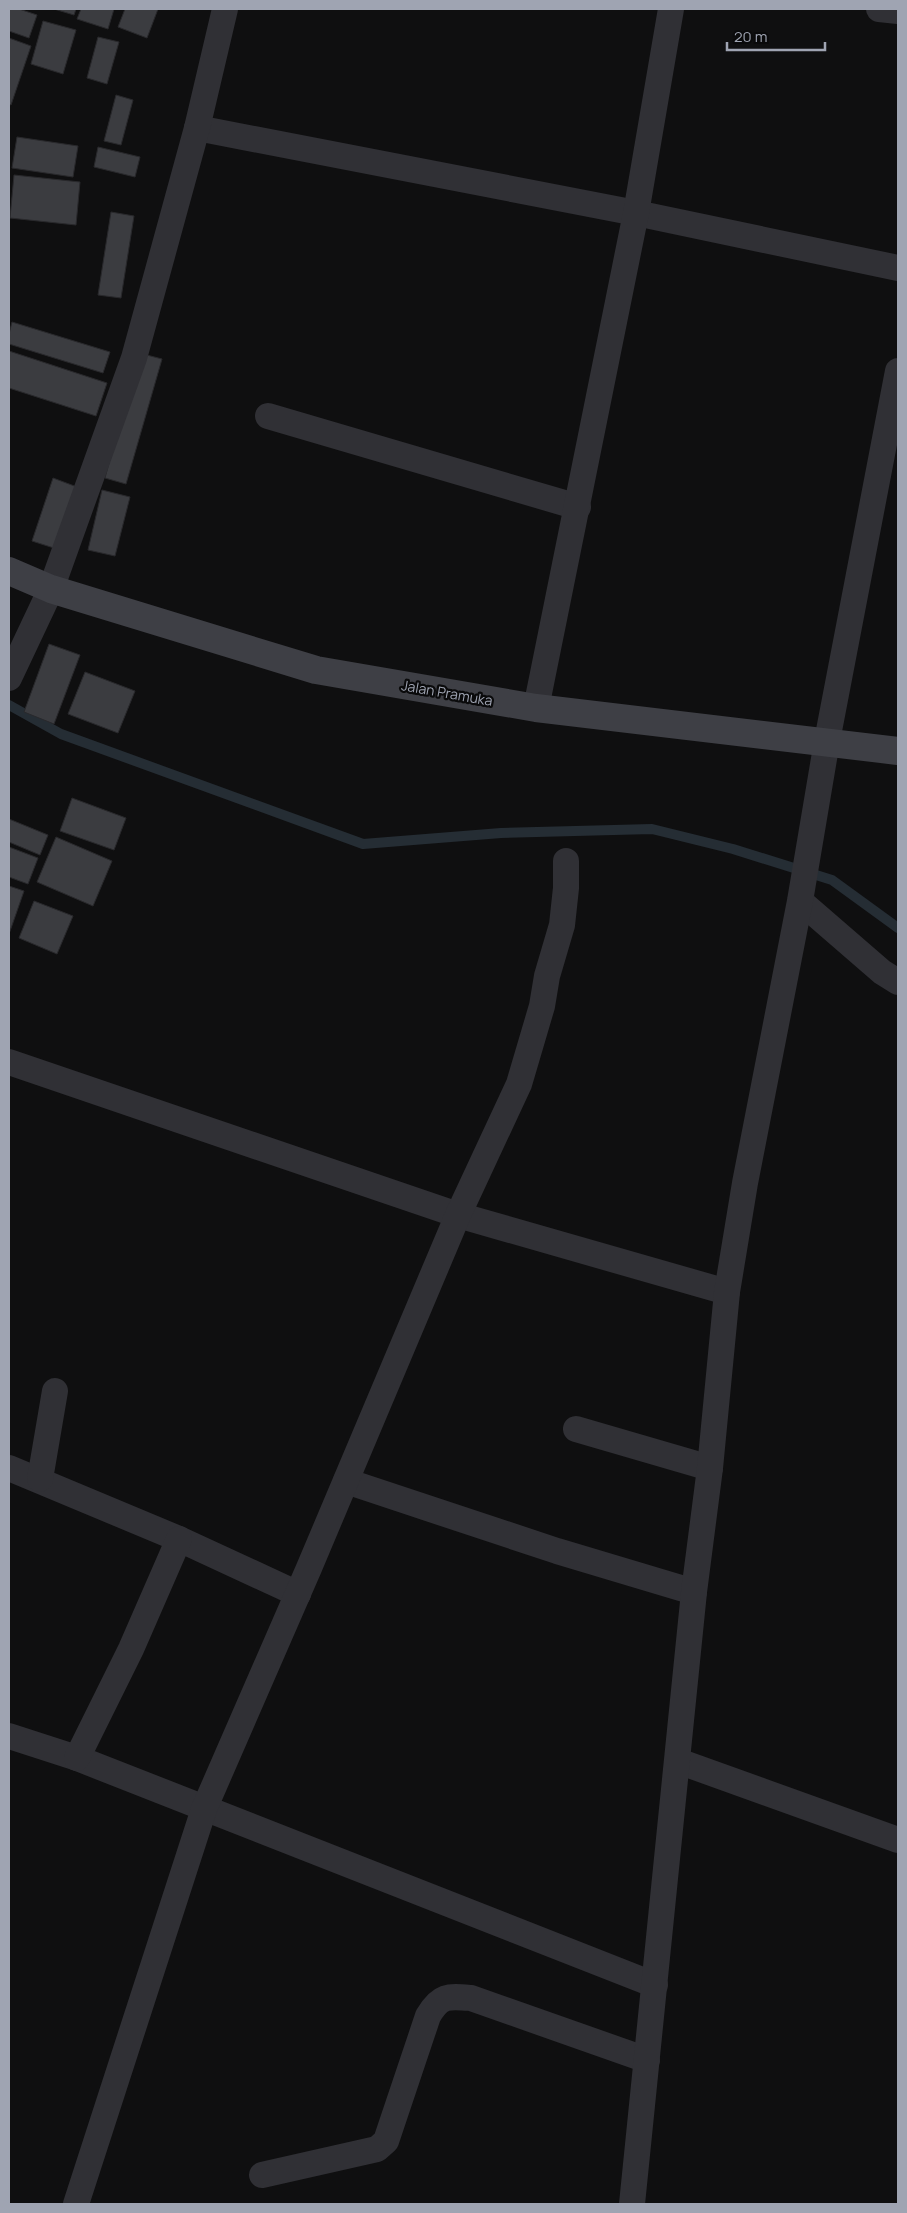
<svg xmlns="http://www.w3.org/2000/svg" width="907" height="2213" font-family="Manrope,sans-serif">
<style>
.lines{fill:none;stroke-linecap:round;stroke-linejoin:round}
.stream{stroke:#252d34;stroke-width:10}
.building{fill:#3b3c40;stroke:#29292c}
.minor{stroke:#303035;stroke-width:26}
.secondary{stroke:#3e3f45;stroke-width:28}
.labels{text-anchor:middle;stroke-width:4.5;stroke-linejoin:round;paint-order:stroke}
.street-label{font-size:14px;fill:#9fa4b2;stroke:#0a0a0b}
</style>
<rect width="100%" height="100%" fill="#0f0f10"/>
<g class="lines">
<path class="stream" d="M9,705L61,734L363,844L501,833L652,829L733,849L832,880L898,928"/>
</g>
<g class="building">
<path d="M9,9H19L37,15L29,38L9,31Z"/>
<path d="M54,9H76L74,15Z"/>
<path d="M81,9H114L108,29L77,19Z"/>
<path d="M125,9H158L147,38L118,27Z"/>
<path d="M43,21L76,30L63,74L31,64Z"/>
<path d="M98,37L119,42L107,84L87,78Z"/>
<path d="M9,38L31,46L11,105L9,104Z"/>
<path d="M116,95L133,100L121,145L104,141Z"/>
<path d="M17,137L78,146L73,177L12,168Z"/>
<path d="M98,147L140,157L135,177L94,167Z"/>
<path d="M14,175L80,182L76,225L10,218Z"/>
<path d="M111,212L134,216L121,298L98,295Z"/>
<path d="M12,322L110,352L103,373L9,344V334Z"/>
<path d="M9,351L107,383L96,416L9,388Z"/>
<path d="M139,353L162,359L126,484L105,478Z"/>
<path d="M53,478L77,487L57,549L32,541Z"/>
<path d="M102,490L130,497L115,556L88,550Z"/>
<path d="M49,644L80,655L54,724L24,712Z"/>
<path d="M85,672L135,691L118,733L68,714Z"/>
<path d="M72,798L126,818L114,850L60,831Z"/>
<path d="M9,819L48,835L40,855L9,842Z"/>
<path d="M56,837L112,861L93,906L37,882Z"/>
<path d="M9,847L38,858L28,884L9,877Z"/>
<path d="M9,886L24,891L9,934Z"/>
<path d="M34,901L73,916L57,954L19,938Z"/>
</g>
<g class="lines">
<g class="minor">
<path d="M879,9L898,11"/>
<path d="M197,128L636,213L898,268"/>
<path d="M268,416L578,507"/>
<path d="M9,678L51,589L134,358L197,128L225,9"/>
<path d="M536,708L636,213L671,9"/>
<path d="M800,901L882,972L898,982"/>
<path d="M9,1062L458,1215L727,1292"/>
<path d="M576,1429L710,1468"/>
<path d="M9,1468L179,1539L298,1594"/>
<path d="M40,1479L55,1391"/>
<path d="M346,1481L557,1551L694,1592"/>
<path d="M9,1736L77,1758L655,1985"/>
<path d="M77,1758L131,1649L179,1539"/>
<path d="M678,1761L898,1840"/>
<path d="M262,2175L377,2149L386,2141L428,2016C440,1995 448,1996 471,1998L647,2060"/>
<path d="M76,2204L204,1809L309,1568L458,1215L519,1084L542,1006L547,976L562,925L566,888V861"/>
<path d="M632,2204L694,1592L710,1468L727,1292L745,1183L800,901L827,741L898,371"/>
</g>
<path class="secondary" d="M9,571L51,589L316,670L536,708L898,751"/>
</g>
<g class="labels">
<g class="street-label">
<text transform="translate(447 693) rotate(10)" y="5">Jalan Pramuka</text>
</g>
</g>
<rect width="907" height="2213" fill="none" stroke="#9fa4b2" stroke-width="20"/>
<path d="M727 42v8h98v-8" fill="none" stroke="#9fa4b2" stroke-width="2.5"/>
<text x="734" y="42" font-size="15" fill="#9fa4b2" stroke="#0a0a0b" stroke-width="4" paint-order="stroke">20 m</text>
</svg>
